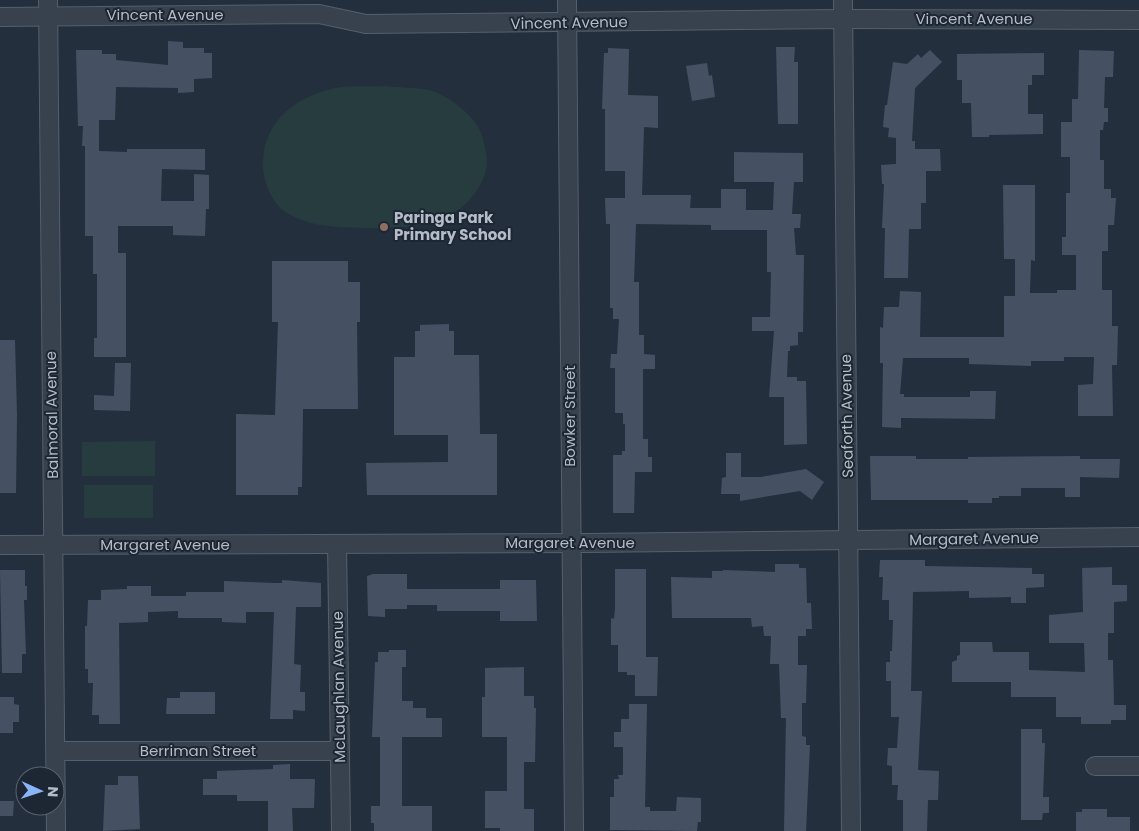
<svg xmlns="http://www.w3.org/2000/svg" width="1139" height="831" font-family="Poppins,sans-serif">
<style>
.green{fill:#263c3f}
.building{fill:#455162}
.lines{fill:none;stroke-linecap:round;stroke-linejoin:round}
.street-casing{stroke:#565f6c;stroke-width:20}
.street{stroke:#38414e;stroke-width:18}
.education-dot{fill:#8d6e63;stroke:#1d2633;stroke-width:2}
.labels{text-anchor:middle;stroke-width:4;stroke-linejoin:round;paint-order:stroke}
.street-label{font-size:15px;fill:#b4bcc9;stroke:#1d2633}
.poi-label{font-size:15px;font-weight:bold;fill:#b4bcc9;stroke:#1d2633;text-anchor:start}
</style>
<rect width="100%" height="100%" fill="#242f3e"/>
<g class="green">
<path d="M384,86C399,88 415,87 429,90C447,94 478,118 482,136C484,143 486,151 487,158C489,186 458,218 432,223C410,228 386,228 364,228C336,227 307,227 284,211C270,201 261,175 263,160C265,121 295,98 331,89C347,85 367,87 384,86Z"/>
<path d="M155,441V476H82V442Z"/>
<rect x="84" y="485" width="69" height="33"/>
</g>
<g class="building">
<path d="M168,41L183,42V48H204V53H212V78L194,79V92L178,93V88L116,87L115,120H99V151L127,152V149H205V170L162,169L161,201H194V174L209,175V209H206L205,236L173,235V226H118V253H126V357H94V338H97V274H93V236H85V146H82L83,126H78L76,50H102V54H116V60L168,65Z"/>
<path d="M776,47H795L794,62H798V124H778Z"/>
<path d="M608,48L629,49L628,95L658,96V128L644,127L642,195H691L690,208H721V189H746V210H773L774,182H734V152L803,153V182H794L792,214H801L800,228H794L796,255H804L803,332H798V345L790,346V351H788L787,377H797V381H806L807,444L784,445V397H769L774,331H752V317H770L771,272H767V230H711V225L636,224L634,282H639V335H644V354L655,355V369H643V439H648V457H652V472H635L634,513H613V455H622V451H625V424H623V413H615V368H610L611,354H617L619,319H613V308H610V224H606L605,198H625V171H605V109H602L604,53H608Z"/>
<path d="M930,50L942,62L915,88L912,141H915V149H940L941,171H926V203H921V229H909L908,278H884L885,228H882L884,184H882L881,165L896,164V138L888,137L889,128L883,127L885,105H887L893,62L907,64L918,54L921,58Z"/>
<path d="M1079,50L1114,51L1113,77H1105L1104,108H1108V122H1104L1103,130H1100V160H1104V189H1111V198H1116L1114,225H1108V251H1102V290H1112V326H1118L1117,365H1112L1113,416H1078V385L1093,384L1094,357H1064V361H1031V366L969,364V358H903L900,394H904V397H970V391H996L995,419L901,418V428L882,427L883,363H880V327L883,328L884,307H899L900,291L921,292L920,337H1004V296H1015V259H1004L1003,185H1035V261L1031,260L1030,293H1057V290H1076V255H1062V237H1066V193H1070V157H1061V122H1072V99H1078Z"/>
<path d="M1044,53V75H1032V85H1028V114H1043V134L989,135V137H972L971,103H962V80H957V54Z"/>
<path d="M707,63L709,76L712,75L715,97L692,101L686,66Z"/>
<path d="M272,261H348V282H360V322H357L358,409H303L302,487H298V495H236V414L275,415L278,322H272Z"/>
<path d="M449,324V331H454V355H479L480,434H497V495H367L366,463L448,462V435H394V357H415V331H420V325Z"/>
<path d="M0,340H15L17,415L16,493H0Z"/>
<path d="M115,363H131L130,411L94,410V395L114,396Z"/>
<path d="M726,453H741V477H761L806,469L824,482L812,500L800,491L740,501V494H721L722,478L726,477Z"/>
<path d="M870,456H916V459H968V457L1080,456V459H1120L1119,478L1080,477V497H1065V488H1021V496H999V498H992V503H968V500H871Z"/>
<path d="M880,560H925V566L1032,568V574H1044V587L1026,588V603H1011V597L969,598V591L913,592L911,691H922L918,770L939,771L938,800H928L927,831H903V800H897L898,785H892V766L887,765L888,748H897L899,717H891V681H886V662H890V651H892L893,620H889V600H882L883,577H879Z"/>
<path d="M775,564H799V568H806L807,603H811L812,629H806V636H798V665H807L806,703H802V736L806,737V745H810L806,831H784L786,718H781L779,664H770L771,636H764L763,626L752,627L751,618H672L671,577L712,578V571H723V570L775,572Z"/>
<path d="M1112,567V585H1127V601L1114,602V633H1108V660H1113L1114,705H1126V720H1111V724H1081V717H1056V697H1011V682H952V662L957,660V656L960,655V642H992L993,652H1029V670L1085,672L1084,643H1049V615L1083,612L1082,568Z"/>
<path d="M615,569H646V657H658L657,696H635V675H627V672H618V645H611V618L614,619L615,609Z"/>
<path d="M0,570H25V586H27V600H24L26,654H22V673H2Z"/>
<path d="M373,574H407V589H500V580H536L537,621H500V611H437V605H407V609H385V617L368,616L367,576Z"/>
<path d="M282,580L321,583V607H296L294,664L301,665L300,692H305V711L293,710V719H270L274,612H246V623L222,622V618H178V611L148,612V622L119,623L120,724H99V715H92L93,683H88V669H85V626H87L88,600H101V590L127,589V586H151V596H186V592H224V581L274,583H282Z"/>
<path d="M389,650H406V667H402V701H413V708H426V718H442V737H402V806H432V831H374V823H371V806H380V737H372L375,662H378V652H389Z"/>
<path d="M524,667V696H534V708H536L535,762H524V809H534V831H500V828H485V791H507V737H482V697H485V668Z"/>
<path d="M180,692H215V714H166L167,698H180Z"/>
<path d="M0,697H14V704L19,705V722H13V733H0Z"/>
<path d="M629,704H647L645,807H650V811H676L677,797L701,798V822H698L697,831L610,830V797H614V779H619L618,775H623V747H614V732H621V719H629Z"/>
<path d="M1021,729H1042V743H1045L1043,797H1049V813H1043L1042,820H1021Z"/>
<path d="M290,764V779H315L314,808H292L293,831H268V801H237V795H203V779H217V771L273,769V765Z"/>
<path d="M118,776H138L140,829L103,831L105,785H118Z"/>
<path d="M0,801H14L13,816H0Z"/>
<path d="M1082,809H1107V817H1130V831H1076V812H1082Z"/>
</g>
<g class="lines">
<g class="street-casing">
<g id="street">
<path d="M48,0L56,831"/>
<path d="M567,0L574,831"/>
<path d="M843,0L851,831"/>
<path d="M0,17L319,14L366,24L843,19L1139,20"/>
<path d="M337,544L341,831"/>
<path d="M0,545L587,543L1139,537"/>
<path d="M56,751H340"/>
<path d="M1095,766H1139"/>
</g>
</g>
<use href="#street" class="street"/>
</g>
<circle class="education-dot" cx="384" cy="227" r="5"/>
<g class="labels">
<g class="street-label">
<text x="165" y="20">Vincent Avenue</text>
<text x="974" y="24">Vincent Avenue</text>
<text transform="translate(569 23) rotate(-1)" y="5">Vincent Avenue</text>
<text transform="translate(52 415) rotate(-91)" y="5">Balmoral Avenue</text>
<text transform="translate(570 416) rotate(-90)" y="5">Bowker Street</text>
<text transform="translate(847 416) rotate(-91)" y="5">Seaforth Avenue</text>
<text transform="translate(974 539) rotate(-1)" y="5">Margaret Avenue</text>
<text x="570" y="548">Margaret Avenue</text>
<text x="165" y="550">Margaret Avenue</text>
<text transform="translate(339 687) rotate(-91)" y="5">McLaughlan Avenue</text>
<text x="198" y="756">Berriman Street</text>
</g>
<g class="poi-label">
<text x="394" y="223">Paringa Park<tspan x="394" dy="17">Primary School</tspan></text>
</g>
</g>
<g transform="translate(40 791) rotate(93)"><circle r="24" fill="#1d2633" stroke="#59626f"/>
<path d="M0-4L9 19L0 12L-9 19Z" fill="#8ab4f8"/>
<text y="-8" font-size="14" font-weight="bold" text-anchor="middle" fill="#b4bcc9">N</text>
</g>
</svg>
